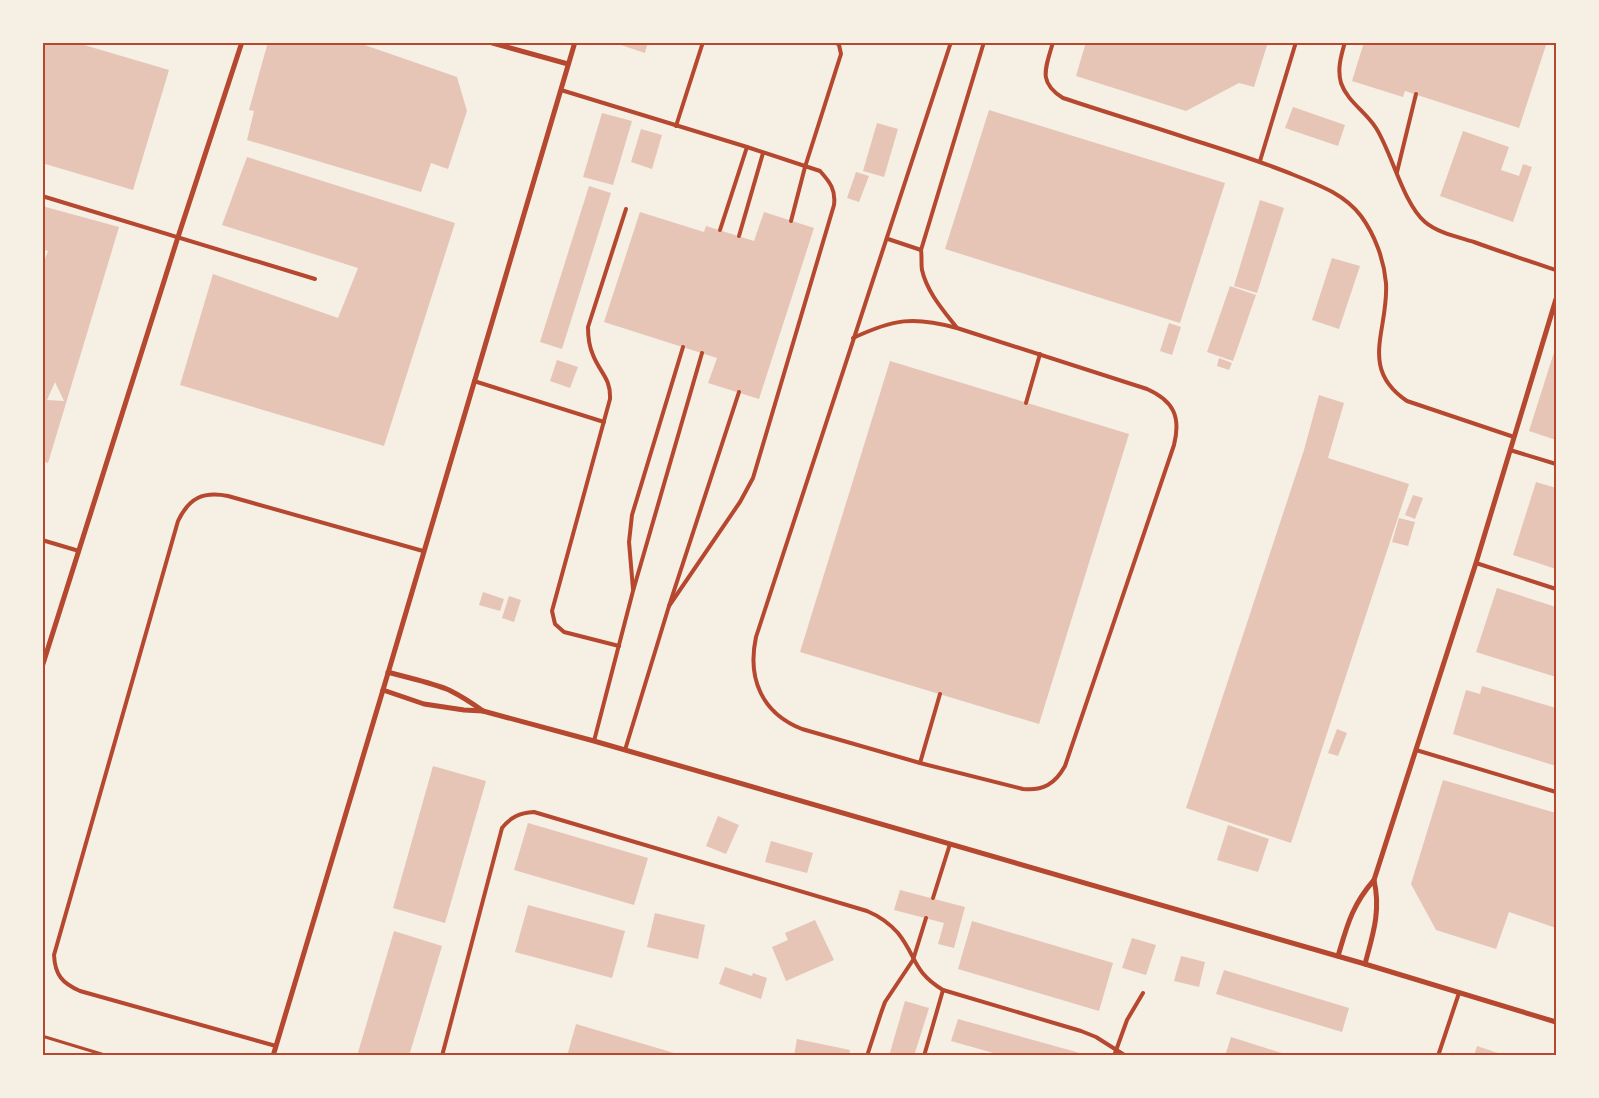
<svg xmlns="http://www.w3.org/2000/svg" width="1599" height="1098" font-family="Helvetica,sans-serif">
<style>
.building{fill:#e6c5b7;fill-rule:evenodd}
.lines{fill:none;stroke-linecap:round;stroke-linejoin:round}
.path{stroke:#b5482f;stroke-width:3}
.service{stroke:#b5482f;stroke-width:4}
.minor{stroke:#b5482f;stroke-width:5}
.neatline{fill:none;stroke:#b5482f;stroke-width:2}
</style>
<rect width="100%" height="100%" fill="#f6efe4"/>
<g class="building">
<path d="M42,42H74L169,70L133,190L42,163Z"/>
<path d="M268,42H356L457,77L467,111L448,169L431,163L421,192L247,140L254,111L249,110Z"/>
<path d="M612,42H648L645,53Z"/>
<path d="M1086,42H1268L1254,87L1239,83L1186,111L1076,76Z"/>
<path d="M1364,42H1547L1519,128L1405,91L1403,97L1352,81Z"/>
<path d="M1293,107L1345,125L1338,146L1285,128Z"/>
<path d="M989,110L1225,183L1180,323L945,249Z"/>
<path d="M602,113L632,121L613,185L583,177Z"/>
<path d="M877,123L898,129L884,177L863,171Z"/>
<path d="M641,129L662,135L652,169L631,162Z"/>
<path d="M1463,131L1509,147L1501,170L1519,176L1523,164L1532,167L1513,222L1440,196Z"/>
<path d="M247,157L455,223L384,446L180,385L213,274L338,318L358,268L222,225Z"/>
<path d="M856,172L869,176L859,202L847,198Z"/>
<path d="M589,186L611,193L562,349L540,342Z"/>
<path d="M1260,200L1284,208L1257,293L1234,286Z"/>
<path d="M42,206L119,227L48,463L42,461V267L48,251L42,249ZM55,382L64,401L47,400Z"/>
<path d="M640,212L704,232L706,226L754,241L764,212L814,228L759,399L708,383L717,358L604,322Z"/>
<path d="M1332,258L1360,266L1339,329L1312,320Z"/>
<path d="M1230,286L1256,295L1233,361L1207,352Z"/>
<path d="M1169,323L1181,327L1172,355L1160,351Z"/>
<path d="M1556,346V440L1529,431Z"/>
<path d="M1219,358L1232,363L1229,370L1217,366Z"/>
<path d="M557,360L578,367L570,388L550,381Z"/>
<path d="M890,361L1129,434L1039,724L800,652Z"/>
<path d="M1319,395L1344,403L1328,458L1409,484L1291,843L1186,808L1304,450Z"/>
<path d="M1536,482L1556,488V569L1513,555Z"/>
<path d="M1413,495L1423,498L1415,519L1405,515Z"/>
<path d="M1399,518L1415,522L1408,546L1392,542Z"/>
<path d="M1497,588L1556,607V677L1476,652Z"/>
<path d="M483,592L504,599L500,611L479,605Z"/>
<path d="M509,596L521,600L514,622L502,618Z"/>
<path d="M1482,686L1556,708V766L1453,734L1466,690L1480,694Z"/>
<path d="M1337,729L1347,733L1338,756L1328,753Z"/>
<path d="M433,766L486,781L445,923L393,908Z"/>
<path d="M1443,780L1556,813V928L1509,912L1496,949L1436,930L1411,884Z"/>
<path d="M718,816L739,825L726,854L706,846Z"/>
<path d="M528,823L648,858L634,905L514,870Z"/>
<path d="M1228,825L1269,839L1258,872L1217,860Z"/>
<path d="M771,841L813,853L807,873L765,862Z"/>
<path d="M900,890L965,907L954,948L938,944L944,923L894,910Z"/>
<path d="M528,905L625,931L612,978L515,952Z"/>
<path d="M655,913L705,925L698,959L647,947Z"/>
<path d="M815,920L834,960L786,981L772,947L788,940L785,933Z"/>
<path d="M972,921L1113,963L1099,1011L958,969Z"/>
<path d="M394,931L442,946L409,1056H357Z"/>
<path d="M1132,938L1156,945L1146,975L1122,968Z"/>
<path d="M1181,956L1205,962L1199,987L1174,981Z"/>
<path d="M725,967L752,976L753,973L767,978L761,999L719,984Z"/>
<path d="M1224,970L1349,1008L1342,1032L1216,994Z"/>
<path d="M905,1001L929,1008L914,1056H889Z"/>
<path d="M958,1019L1080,1053L1079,1056H1004L951,1041Z"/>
<path d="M576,1024L681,1055V1056H567Z"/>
<path d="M1231,1037L1288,1055V1056H1225Z"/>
<path d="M797,1039L850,1050L849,1056H794Z"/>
<path d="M1477,1046L1504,1055V1056H1474Z"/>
</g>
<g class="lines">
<path class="path" d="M42,1036L108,1056"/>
<g class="service">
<path d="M951,42L756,637C747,679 762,713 802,729L920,763L1023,789C1043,791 1055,784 1065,766L1174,445C1181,417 1174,401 1147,389L957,328C943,310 927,292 922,270C921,264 922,256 921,250L984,42"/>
<path d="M1053,42C1046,68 1037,82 1063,98C1105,112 1148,125 1190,139C1225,150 1260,161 1294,175C1319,185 1344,194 1361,216C1375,235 1384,260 1386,283C1389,330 1358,368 1407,401L1514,437"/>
<path d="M1345,42C1341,56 1337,69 1341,83C1347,101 1366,112 1376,128C1392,153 1403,203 1425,222C1438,233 1458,237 1474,242C1501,252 1529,261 1556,270"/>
<path d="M561,90L747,147L820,171C830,182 836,190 834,205L753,478L740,502L669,606"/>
<path d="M676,126L703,42"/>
<path d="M1260,161L1296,42"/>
<path d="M1397,172L1416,94"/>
<path d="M42,196L315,279"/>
<path d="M791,221L805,167L841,54L839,45L835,42"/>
<path d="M720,230L747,147"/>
<path d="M739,236L763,153"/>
<path d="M888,239L921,250"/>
<path d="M853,338C894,319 913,316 957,328"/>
<path d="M474,381L604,422"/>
<path d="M1026,403L1040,354"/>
<path d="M1510,450L1556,464"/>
<path d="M42,540L79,551"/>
<path d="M1476,563L1556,589"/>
<path d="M633,589L629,542L632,515L683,347"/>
<path d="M619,646L564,632L555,624L552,611L610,399C611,378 600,373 593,355C589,346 588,337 588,327L626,209"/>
<path d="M594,741L633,591L702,353"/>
<path d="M625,750L669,606L739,392"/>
<path d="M1416,750L1556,792"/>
<path d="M920,763L940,694"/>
<path d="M933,898L950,844"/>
<path d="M276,1046L80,991C62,983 55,975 54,955L178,521C189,498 203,491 228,496L423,551"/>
<path d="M442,1056L502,828C511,817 519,813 534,812L867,911C879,916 889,923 898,933C917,957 913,972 943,990L1081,1031L1096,1037L1126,1056"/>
<path d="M867,1056L881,1013L885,1002L913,960L926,918"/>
<path d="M924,1056L943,990"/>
<path d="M1114,1056L1127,1020L1143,993"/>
<path d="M1438,1056L1459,993"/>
</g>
<g class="minor">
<path d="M489,42L568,64"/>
<path d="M42,667L178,237L242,42"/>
<path d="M388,672C408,678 430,682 449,690C461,696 472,703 483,711"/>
<path d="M383,690L424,704L464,710L483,711L594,741L1365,964L1556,1022"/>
<path d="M1338,956C1347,926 1352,905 1374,880L1476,563L1556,299"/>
<path d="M1365,964C1373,934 1381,911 1374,880"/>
<path d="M273,1056L383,690L575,42"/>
</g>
</g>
<rect width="1599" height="1098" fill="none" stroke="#f6efe4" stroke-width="88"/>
<rect x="44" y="44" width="1511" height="1010" class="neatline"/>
</svg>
